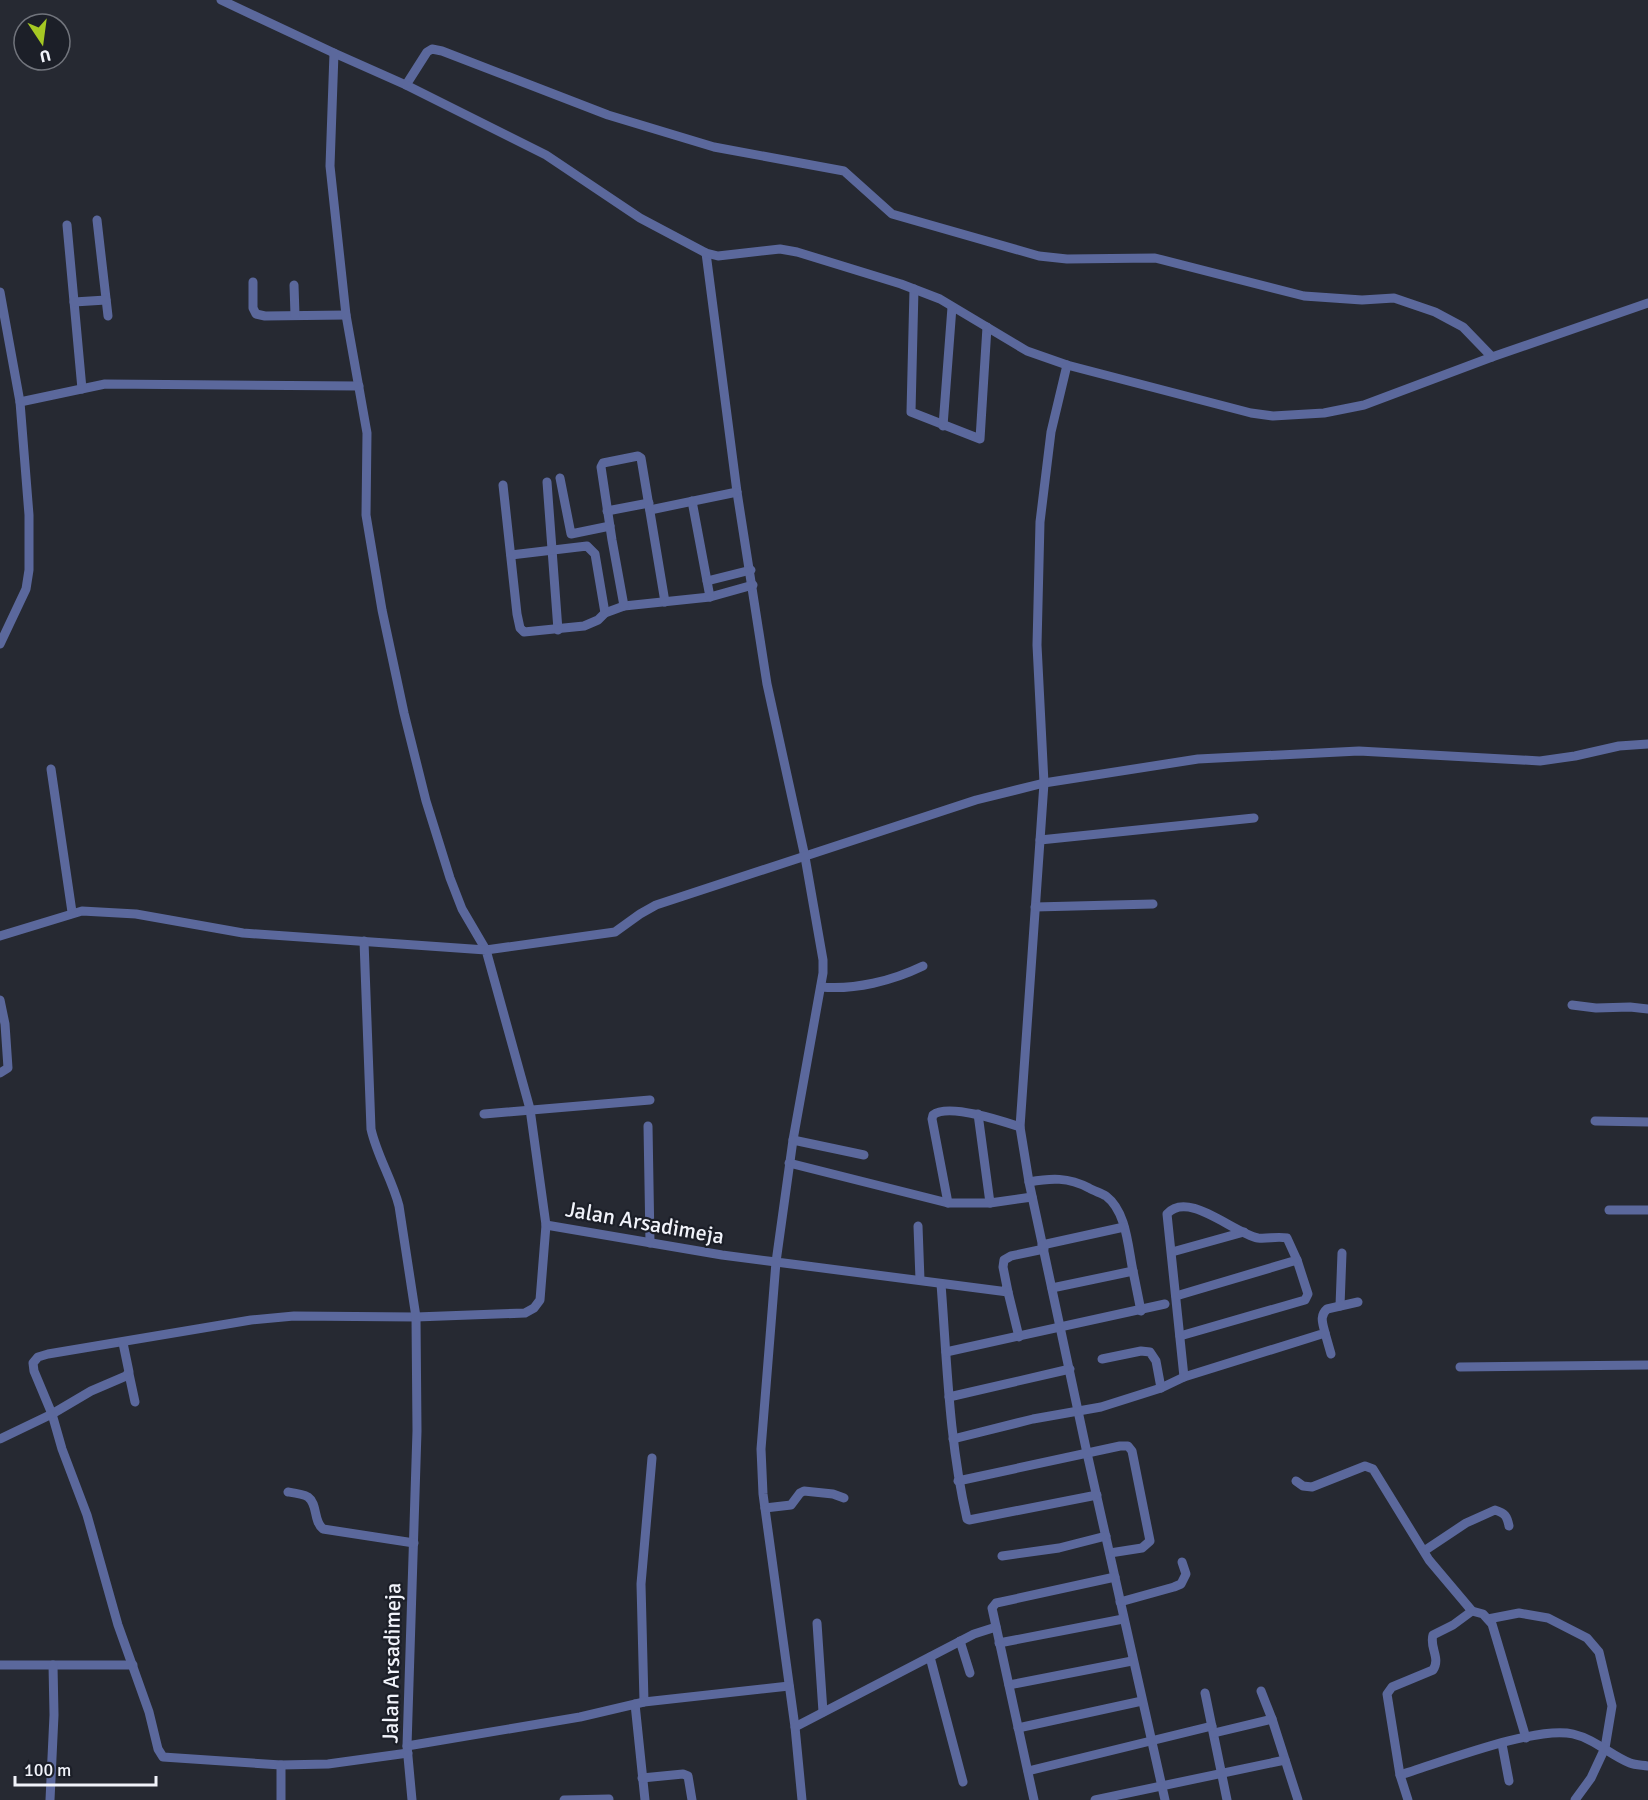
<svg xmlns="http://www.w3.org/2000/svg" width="1648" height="1800" font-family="Signika,sans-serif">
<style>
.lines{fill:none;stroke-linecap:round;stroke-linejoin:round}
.street{stroke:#5b689c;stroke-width:9}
.labels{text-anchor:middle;stroke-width:4.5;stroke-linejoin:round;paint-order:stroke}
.street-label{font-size:22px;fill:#f1f3fa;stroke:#1c1f28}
</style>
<rect width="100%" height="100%" fill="#262932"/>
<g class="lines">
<g class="street">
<path d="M221,0L334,53"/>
<path d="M406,85L427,52L432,49L442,51L608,115L714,147L844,171L892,214L1039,256L1067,259L1155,258L1304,296L1362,300L1394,298L1435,312L1463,327L1492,357"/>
<path d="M97,220L108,316"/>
<path d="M67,225L82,389"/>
<path d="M706,253L737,492L767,684L805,857L823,960V973L793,1140L776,1262L1008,1292L1003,1267L1004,1260L1011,1256L1044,1249"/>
<path d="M253,282V308L256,314L265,316L346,315"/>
<path d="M294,285L295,315"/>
<path d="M914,289L911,412L980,439L987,327"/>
<path d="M0,292L20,402L29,515V570L26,589L0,644"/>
<path d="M74,302L106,300"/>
<path d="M1648,303L1492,357L1364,405L1324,413L1273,416L1251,413L1067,365L1027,351L940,299L901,284L797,252L780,249L718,256L706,253L640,218L546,155L406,85L334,53L330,166L346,315L367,433L366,515L382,610L404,713L426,801L450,878L462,909L486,950L615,932L640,914L656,905L976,800L1044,783L1198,759L1359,751L1540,761L1575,756L1619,746L1648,744"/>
<path d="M1067,365L1051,432L1040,522L1037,645L1044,783L1020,1127L1029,1182L1087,1453L1165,1800"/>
<path d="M20,402L105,384L359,386"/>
<path d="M943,426L952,307"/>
<path d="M560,478L571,534L610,526"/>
<path d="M547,482L558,630"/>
<path d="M503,485L517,614L520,628L524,632L584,626L598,620L605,613L624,606L710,597L753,585"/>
<path d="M692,501L710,597"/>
<path d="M650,510L737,492"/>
<path d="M607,511L649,503"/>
<path d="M511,555L587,546L595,554L605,613"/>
<path d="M707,581L751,570"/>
<path d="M624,606L612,540L601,467L603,463L638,456L641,458L665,602"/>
<path d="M51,769L72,912"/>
<path d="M1040,840L1254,818"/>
<path d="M1035,907L1153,904"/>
<path d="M0,936L82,911L136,914L243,933L486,950L530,1109L546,1225L540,1300L534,1308L525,1313L416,1317L294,1316L251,1320L48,1354L38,1357L33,1363L34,1371L52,1414L62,1449L87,1515L118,1625L149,1712L158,1749L163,1757L281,1765L328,1764L408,1753"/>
<path d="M364,941L371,1129C377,1156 392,1179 399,1206L416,1317L417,1431L407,1746L412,1800"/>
<path d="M821,987C855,990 892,981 923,966"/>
<path d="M0,1000L5,1024L8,1068L0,1073"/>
<path d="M1572,1005L1596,1008L1630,1007L1648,1009"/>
<path d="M484,1114L650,1100"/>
<path d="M978,1114L990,1203L1032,1197"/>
<path d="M1595,1121L1648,1122"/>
<path d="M648,1126L650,1243"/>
<path d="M793,1140L864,1155"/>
<path d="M789,1163L948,1203"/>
<path d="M1029,1182C1051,1178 1068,1177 1089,1188C1094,1191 1101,1193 1106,1196C1127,1212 1128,1248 1133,1271"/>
<path d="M990,1203H948L932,1119L933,1115C948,1103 1002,1121 1020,1127"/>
<path d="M1609,1210H1648"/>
<path d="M546,1225L722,1255L776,1262L761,1449L763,1494L795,1727L802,1800"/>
<path d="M918,1226L920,1280"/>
<path d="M1042,1245L1124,1227"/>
<path d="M1172,1252L1244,1232"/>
<path d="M941,1284C947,1362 949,1442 967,1519L969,1520L1097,1495"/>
<path d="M1052,1288L1133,1271L1141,1311"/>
<path d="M1008,1292L1019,1337"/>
<path d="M1176,1296L1297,1260L1308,1294L1305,1300L1180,1336"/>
<path d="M1340,1306L1342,1253"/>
<path d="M1325,1333L1331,1354"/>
<path d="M946,1352L1165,1304"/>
<path d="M1102,1359L1141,1351L1150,1352L1156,1361L1161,1388"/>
<path d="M1460,1367L1648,1365"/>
<path d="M129,1374L135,1402"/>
<path d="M1184,1377L1167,1214C1188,1190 1233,1233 1258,1238C1268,1239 1277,1236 1287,1238L1297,1260"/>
<path d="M949,1397L1070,1369"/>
<path d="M0,1439L52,1414L91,1391L126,1376L129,1372L123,1343"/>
<path d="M953,1439L1033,1419L1101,1407L1161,1388L1184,1377L1325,1333C1323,1324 1319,1316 1327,1309L1358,1302"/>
<path d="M958,1481L1120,1446H1128L1132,1451L1150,1541L1142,1548L1110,1553"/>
<path d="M1296,1481L1303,1486L1312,1487L1365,1466L1373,1469L1429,1560L1472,1611L1483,1614L1492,1624L1526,1738"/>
<path d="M288,1492C295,1493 303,1494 308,1497C318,1504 313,1521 323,1529L414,1543"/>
<path d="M765,1508L791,1505L800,1493L804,1491L833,1494L844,1498"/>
<path d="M1424,1551L1466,1523L1495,1510C1505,1513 1507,1516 1509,1526"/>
<path d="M1002,1556L1059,1548L1106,1536"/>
<path d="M1120,1602L1174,1587L1181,1584L1186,1574L1182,1562"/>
<path d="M1488,1619L1519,1613L1548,1618L1587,1638L1599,1652L1612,1706L1605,1748L1591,1778L1575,1800"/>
<path d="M817,1623L823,1712"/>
<path d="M960,1641L970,1673"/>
<path d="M999,1643L1123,1619"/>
<path d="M930,1657L963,1782"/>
<path d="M0,1665H133"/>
<path d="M1009,1685L1132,1661"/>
<path d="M1261,1691L1272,1719"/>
<path d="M1205,1693L1227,1800"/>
<path d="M644,1702L641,1584L652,1458"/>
<path d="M635,1704L645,1800"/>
<path d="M795,1727L974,1634L996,1627"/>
<path d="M1018,1728L1142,1701"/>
<path d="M1214,1733L1272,1719L1298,1800"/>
<path d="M1502,1744L1509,1781"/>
<path d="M407,1746L580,1717L644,1702L789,1686"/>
<path d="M281,1765V1800"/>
<path d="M1028,1771L1212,1726"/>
<path d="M1400,1775L1387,1694L1392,1687L1433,1670C1441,1658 1429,1647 1433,1635L1453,1625L1472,1611"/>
<path d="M642,1778L683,1774L688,1776L692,1800"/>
<path d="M50,1800L54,1715L53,1665"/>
<path d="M564,1800L609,1799"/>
<path d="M1034,1800L992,1608L996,1603L1001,1602L1115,1577"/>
<path d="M1095,1800L1285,1760"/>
<path d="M1408,1800L1400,1775C1440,1763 1536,1725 1573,1734C1595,1739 1610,1755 1630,1763C1635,1765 1642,1765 1648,1766"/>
</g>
</g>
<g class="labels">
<g class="street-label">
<text transform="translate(645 1222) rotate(10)" y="8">Jalan Arsadimeja</text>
<text transform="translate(391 1663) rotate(-89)" y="8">Jalan Arsadimeja</text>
</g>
</g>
<g transform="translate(42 42) rotate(167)"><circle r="28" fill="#1c1f28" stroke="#71747c" stroke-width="1.5"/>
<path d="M0-4.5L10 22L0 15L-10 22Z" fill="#a5c823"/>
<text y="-9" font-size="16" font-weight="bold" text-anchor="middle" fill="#f1f3fa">U</text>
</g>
<path d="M15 1776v9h141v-9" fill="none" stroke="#f1f3fa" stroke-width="3"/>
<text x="24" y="1776" font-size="18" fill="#f1f3fa" stroke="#1c1f28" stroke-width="4.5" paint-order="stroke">100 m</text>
</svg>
